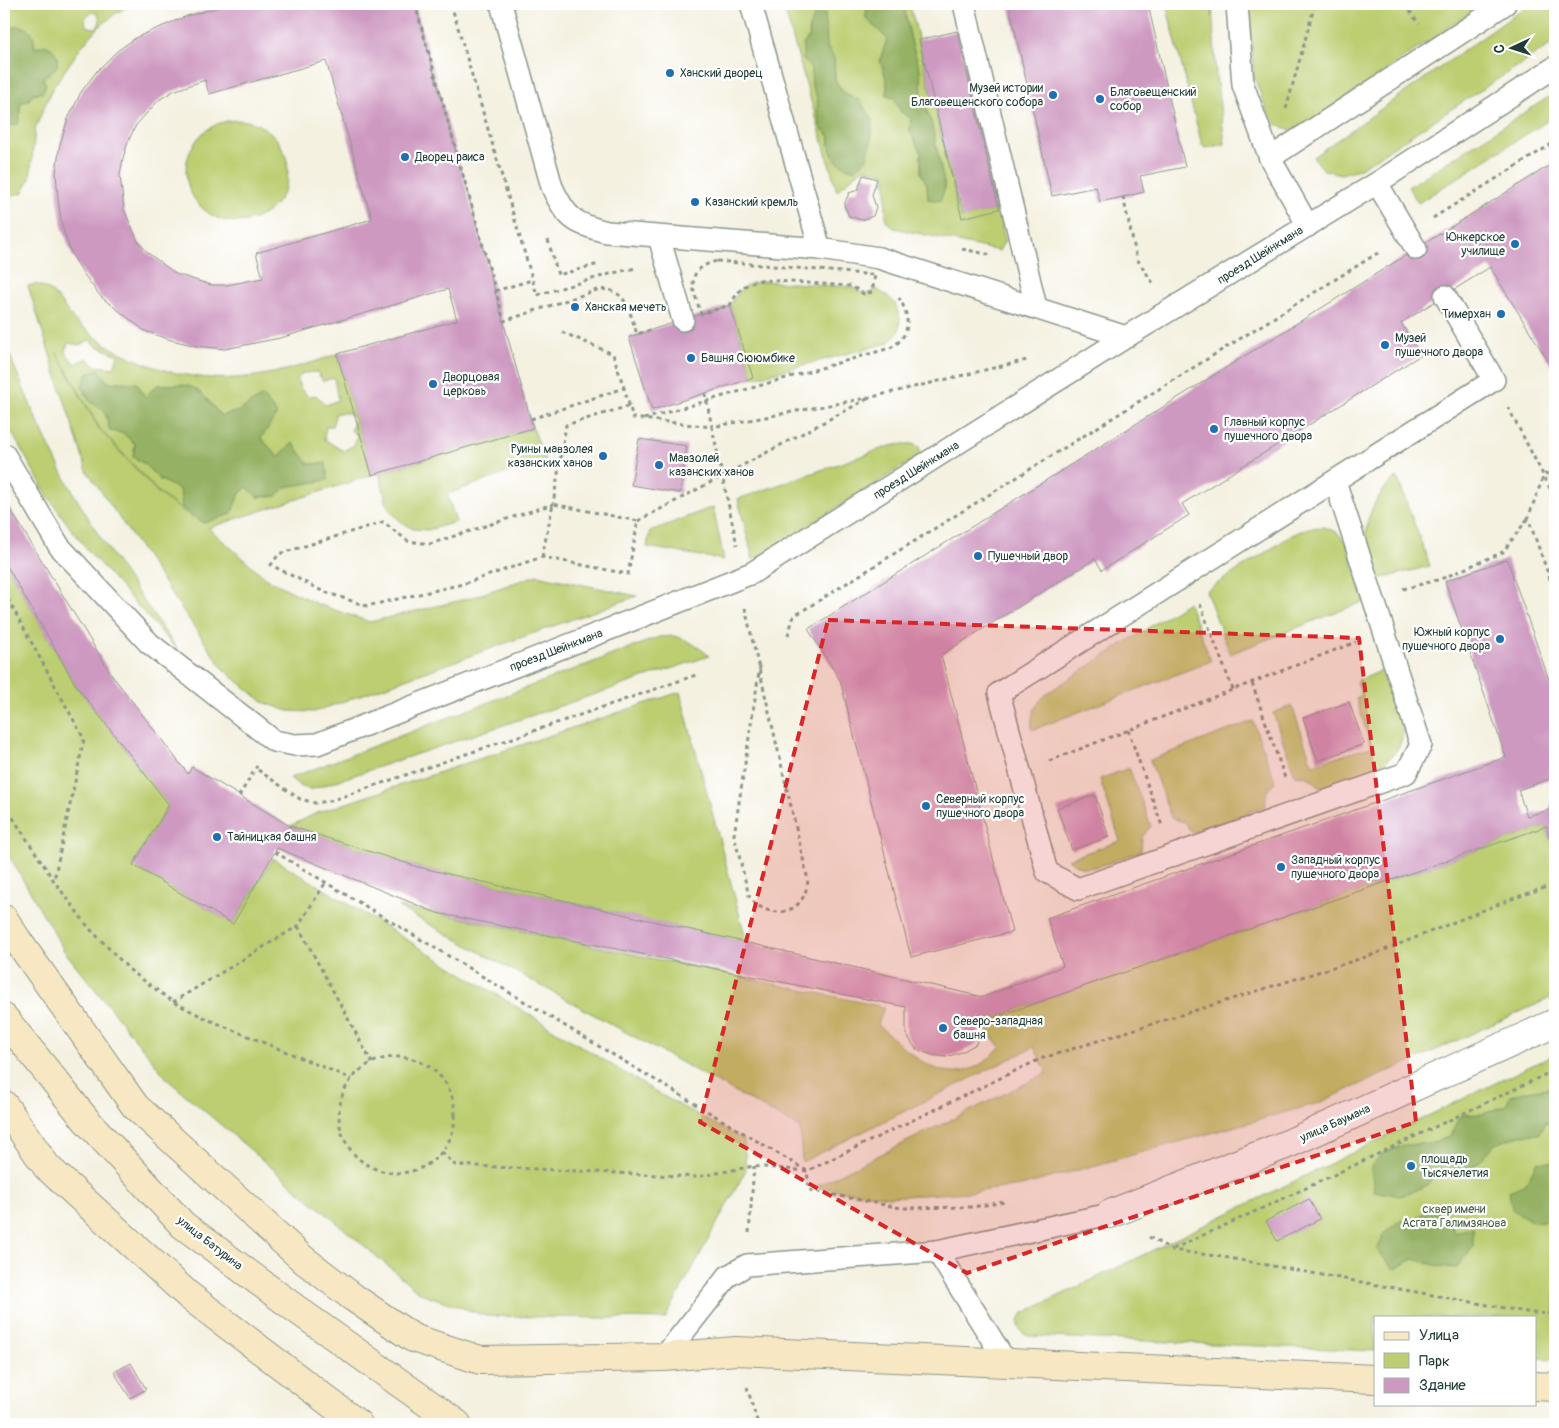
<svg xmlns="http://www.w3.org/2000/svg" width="1559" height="1428" font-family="Pangolin,sans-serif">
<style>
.green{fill:#bcce71;stroke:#6e8652;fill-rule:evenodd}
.forest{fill:#95b163;stroke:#5a774c}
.building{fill:#ce99c1;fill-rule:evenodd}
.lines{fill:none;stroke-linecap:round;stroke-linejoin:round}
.lane-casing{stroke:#8a978a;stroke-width:24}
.street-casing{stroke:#8a978a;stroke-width:30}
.secondary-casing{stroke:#8a978a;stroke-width:30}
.path{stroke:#8a978a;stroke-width:3;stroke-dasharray:4 4;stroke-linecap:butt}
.lane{stroke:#fff;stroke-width:21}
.street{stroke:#fff;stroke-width:28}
.secondary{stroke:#f7e8c3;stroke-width:28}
.marked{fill:#d62828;fill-opacity:0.2;stroke:#d62828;stroke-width:4;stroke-dasharray:10 6;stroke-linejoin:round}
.poi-dot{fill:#1f6fb2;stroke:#fff;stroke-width:2}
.labels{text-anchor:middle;stroke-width:4.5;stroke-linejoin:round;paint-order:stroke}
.poi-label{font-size:12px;fill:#1f3d34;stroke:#fff;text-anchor:start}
.street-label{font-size:12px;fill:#1f3d34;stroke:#fff}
.park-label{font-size:12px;fill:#466143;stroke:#fff}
</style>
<rect width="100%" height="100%" fill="#fff"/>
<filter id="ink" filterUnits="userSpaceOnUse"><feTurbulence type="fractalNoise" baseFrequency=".02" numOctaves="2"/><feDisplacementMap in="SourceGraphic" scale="10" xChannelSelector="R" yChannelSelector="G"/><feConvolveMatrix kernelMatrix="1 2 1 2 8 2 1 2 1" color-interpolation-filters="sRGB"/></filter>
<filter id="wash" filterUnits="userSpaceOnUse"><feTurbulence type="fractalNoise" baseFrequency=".0096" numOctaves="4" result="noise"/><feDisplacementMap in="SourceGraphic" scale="20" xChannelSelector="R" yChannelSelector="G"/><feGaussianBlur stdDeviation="1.12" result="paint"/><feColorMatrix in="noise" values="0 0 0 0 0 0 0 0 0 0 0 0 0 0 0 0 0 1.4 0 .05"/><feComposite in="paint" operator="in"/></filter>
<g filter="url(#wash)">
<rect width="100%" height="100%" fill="#f4f1e1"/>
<g class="green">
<path d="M4,4H131L115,14L99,27L81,47L52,89L35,129L30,179L22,193L4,197V120V122L20,113V103L27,101L33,93L38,94L45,75L49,74L40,46L34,48L35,43L16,26L6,32L4,36ZM93,12L98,14C100,20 101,23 96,28L88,27L85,23L86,17Z"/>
<path d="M783,4H803L815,17L809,27L812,86L818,100L817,110L821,128L830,136L829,145L859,100L843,92L835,80L834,58L827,47L825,12L819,4H867L866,18L888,39L880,60L887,81V95L894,97L901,112L912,118L910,131L921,153V173L927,184L928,199L945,188L931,122L922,97L920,69L912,45L903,4H910L961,218L999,209L1005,240L999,251L894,228L886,221V174L863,168L837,191Z"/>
<path d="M1166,4H1212L1216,75L1225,144L1205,148L1202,145Z"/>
<path d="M1249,4H1483L1306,125L1292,130L1285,129L1275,123L1266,109L1254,77Z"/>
<path d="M1530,4H1555V42L1359,169L1341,174L1324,170L1313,157Z"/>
<path d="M1555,93V116L1418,203L1408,187Z"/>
<circle cx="237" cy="171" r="51"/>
<path d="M762,281L851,287L864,294L873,292V287L889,297L895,303L900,318L899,331L888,343L753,378L730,305C740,289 743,284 762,281Z"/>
<path d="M35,284C57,290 60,303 73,319C79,325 87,330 94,336C109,348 127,356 144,363C213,390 270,378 337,354L372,475L208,528L267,579L317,604L370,622L470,598L537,575L637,596L314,712L288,711L263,702L224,670L87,471L28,286ZM89,340L97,346L118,355L114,368L96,366L87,358L75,364L65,352L68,343L80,345ZM57,353L100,429L160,494L193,518L159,494L99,429ZM317,372L323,381L334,378L338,400L326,405L316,395L309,397L300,388L297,379L303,373ZM119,382L145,398L208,400L221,416L239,411L262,397L261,438L278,457L309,464L277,496L257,497L247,487L240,493L231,514L159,479L146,465L133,457L135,444L123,433L110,431L105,412L108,383ZM336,413H350L354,421L351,430L357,435L354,445L343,451L324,439L326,426H332Z"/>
<path d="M4,340C27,400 53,461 87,516C115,562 148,607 179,652L90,553L71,529L46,493L4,419Z"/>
<path d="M533,428L545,460L447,494L456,522L428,530L413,529L399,520L388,508L379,473Z"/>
<path d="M904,444H913L919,447L921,455L753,560L738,499L890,446Z"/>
<path d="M1397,477L1430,566L1379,579C1376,568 1366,544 1366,534C1366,513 1381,489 1397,477Z"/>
<path d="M713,507L724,560L647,547L650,531Z"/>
<path d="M1323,527L1337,532L1347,544L1365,601L1230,654L1206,591L1292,535L1308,528Z"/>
<path d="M4,561L77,687L169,805L133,865L233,924L273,858L661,1095L744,1140L746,1170L665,1319L486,1316L420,1293L169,1081L65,952L4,847Z"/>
<path d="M1188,602L1211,661L1032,730C1030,713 1036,703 1049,692Z"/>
<path d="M674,636C688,640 698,646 709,656L310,790L300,786L290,778L659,637Z"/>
<path d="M1386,669C1392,687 1404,714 1403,732C1401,769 1347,778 1319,788C1313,778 1306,775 1295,775L1273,713L1292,706L1312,764L1371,747L1356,698L1362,695L1357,681Z"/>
<path d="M680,692L747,943L418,867L290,826L317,813Z"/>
<path d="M1253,721L1275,782C1266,789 1265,796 1266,806L1192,833L1184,822L1171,818L1150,760Z"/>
<path d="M1129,768L1151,826L1142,837L1141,851C1129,855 1098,869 1086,868C1079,868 1074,863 1068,859L1120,841L1100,779Z"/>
<path d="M1547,826L1548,834L1555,848V996L1319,1103L1021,1186L970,1192L889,1197L814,1187L1047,1073L1034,1047L802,1162L800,1128L398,907L437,913L884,1007L878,1025C908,1051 941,1090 983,1063C989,1059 995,1052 1000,1047L981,1022Z"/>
<path d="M1555,1054V1359L1535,1358V1317H1375V1351L1029,1336L1023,1333L1019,1328V1321L1022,1314Z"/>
</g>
<g class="forest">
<path d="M803,4H819L825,12L827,47L834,58L835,80L843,92L859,100L873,120L871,142L867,158L855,170C837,166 828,155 830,136L821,128L817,110L818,100L812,86L811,69L803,59V44L810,36L809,27L814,17Z"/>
<path d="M867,4H903L912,45L920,69L922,97L931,122L945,188L940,201L928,199L927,184L921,173V153L910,131L911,118L901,112L894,97L887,95V81L880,60L887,39L866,18Z"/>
<path d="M16,26C30,26 36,35 34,48C38,47 42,45 46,46C56,48 61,61 55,69C51,74 46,73 43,79L46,84L42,93H33L29,100L20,103V117L18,124C11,126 9,127 4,122V36L6,32Z"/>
<path d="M99,369L108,383L119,382L137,383L145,397L157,385C198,383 195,386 221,416L239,411L262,396L277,414L261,438L278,457L293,443L309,464L326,463L328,480L286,487L277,496L257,497L247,487L240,493L231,514L204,523L182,508L180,490L159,479L146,465L133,456L135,444L123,433L110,431L105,412L89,400L82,386L88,373Z"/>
<path d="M1555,1087V1125L1545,1122L1539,1134L1520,1135L1495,1144L1478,1163L1455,1175L1436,1169L1428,1185L1400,1196L1374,1191L1371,1166L1383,1153L1404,1145L1431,1143L1451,1136L1461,1115L1483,1114L1506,1105L1510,1096L1532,1090Z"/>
<path d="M1538,1161L1555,1163V1220L1533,1222L1512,1209L1509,1191L1525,1185Z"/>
<path d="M1429,1209L1448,1217L1455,1233L1473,1227V1246L1457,1268L1438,1266L1414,1259L1394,1269L1377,1250L1385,1233L1399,1221L1416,1219Z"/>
</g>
<g id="blocks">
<g class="building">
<path d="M230,4H415L533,428L372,475L337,354L457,320L448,289L280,338L225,349L197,346L171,340L145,331L101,297L85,276L71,253L62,226L58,199L56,172L60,144L68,119L81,92L96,72L117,51L137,37L187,16ZM326,61L372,219L256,253L263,278L227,285H211L176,274L148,253L138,241L124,210L120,175L123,158L128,142L136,125L147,113L159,100L173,91L205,80L209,94Z"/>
<path d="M1009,4H1148L1185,167L1140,176L1144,192L1123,197L1100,202L1096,187L1052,196Z"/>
<path d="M957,31L999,209L962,218L919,40Z"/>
<path d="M1555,162V372L1490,267L1401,323L1421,355L1182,504L1189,515L1102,570L1095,559L941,655L1012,932L911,957L840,680L808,629Z"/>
<path d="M863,175L877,179L872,195L876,207L873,216L862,220L849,216L844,205L849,193L858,190Z"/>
<path d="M730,305L753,378L652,410L629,337Z"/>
<path d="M639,439L687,446L680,493L631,485Z"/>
<path d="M4,499L111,674L188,774L192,767L290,826L418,867L983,997L1063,966L1047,918L1506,757L1445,581L1507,559L1555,697V777L1518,790L1527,816L1549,810L1555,797V848L1548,834L1547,826L981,1022L976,1044L962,1052L946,1057L932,1055L916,1049L906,1034V1007L437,913L277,848L233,924L133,865L169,805L77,687L4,561Z"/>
<path d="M1349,702L1364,744L1318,761L1303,718Z"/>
<path d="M1095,795L1109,837L1072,850L1057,808Z"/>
<path d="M1309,1199L1320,1219L1277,1241L1266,1221Z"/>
<path d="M131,1363L146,1389L130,1398L114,1372Z"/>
</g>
</g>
</g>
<g filter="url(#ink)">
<use href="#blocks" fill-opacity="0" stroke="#8a978a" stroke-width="1"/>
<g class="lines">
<g class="lane-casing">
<g id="lane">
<path d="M501,4L552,187C566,218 574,224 607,232L820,249L879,258L1126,337"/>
<path d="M751,4L820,249"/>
<path d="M964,4L1036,307"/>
<path d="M1237,4L1243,85L1270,158L1308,226"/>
<path d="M1270,158L1505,4"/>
<path d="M1377,183L1416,249"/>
<path d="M659,237L683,320"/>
<path d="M4,454L59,546L149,643L274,741L295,745L317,744L752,573L1126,337L1377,183L1555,67"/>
<path d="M1335,481L1421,745L1406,773L1078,889L1047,872L999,693L1494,380L1445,296"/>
<path d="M937,1251L1110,1214"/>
<path d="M664,1357L728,1276L747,1265L937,1251L1006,1362"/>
</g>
</g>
<g class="street-casing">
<path id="street" d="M1110,1214L1290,1143L1555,1023"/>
</g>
<g class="secondary-casing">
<g id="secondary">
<path d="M4,919L18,941L135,1106L304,1260L354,1298L413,1338L480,1360L664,1357L736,1351L1375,1379"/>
<path d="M4,1018L86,1120L183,1225L296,1309L457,1424"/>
<path d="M4,1105L47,1167L188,1295L358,1424"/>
<path d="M1535,1386L1555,1387"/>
</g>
</g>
<g class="path">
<path d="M415,4L504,321L597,290C627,286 629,312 637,334L654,329"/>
<path d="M451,4L537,295L613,273L636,268"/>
<path d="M1299,4L1314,8"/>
<path d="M1405,4L1419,24"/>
<path d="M1286,109L1315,4"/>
<path d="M1123,197L1137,259L1153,283"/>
<path d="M1433,218L1555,142"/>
<path d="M548,240L558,275L599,264"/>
<path d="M962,249L992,255"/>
<path d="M717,261L875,275L872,292L864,294L851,286L762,280C743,284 740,289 730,305L701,314C693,288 683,270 717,261Z"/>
<path d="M495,291L532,280"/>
<path d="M562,332L613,354L624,388"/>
<path d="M705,393L712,427L872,397L1027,360"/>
<path d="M1508,407L1555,498"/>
<path d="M531,419L624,388L633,418L712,427L737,545"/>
<path d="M644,419L890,348C911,337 911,317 899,298"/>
<path d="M1555,469L1544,475L1528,518L1549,576L1555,597"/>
<path d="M638,521L869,398"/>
<path d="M542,557L553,504L638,521L628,574L542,557L463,584L367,606L322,591L271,565L279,554L383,522L408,541L430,544L553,504L566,425L629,406"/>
<path d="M1403,589L1441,579L1503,552L1528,518"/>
<path d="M4,592L84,739L54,880"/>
<path d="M1200,604L1233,690"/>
<path d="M745,608L808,880C807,889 804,899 797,905C782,918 758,911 749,896L734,835L760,666"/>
<path d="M788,635L794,616L1381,251"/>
<path d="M1252,683L1286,781"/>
<path d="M1128,730L1162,826"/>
<path d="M1049,761L1356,642"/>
<path d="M258,770L300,799L315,803L330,801L699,674"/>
<path d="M239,796L257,766"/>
<path d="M4,804L54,881L89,928L131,971L173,1002L209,1020L352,1079"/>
<path d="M275,852L807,1171L809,1190L901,1208L972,1207L1005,1202"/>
<path d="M298,926L372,1063"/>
<path d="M173,1002L298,926L326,882"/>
<circle cx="397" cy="1115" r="58"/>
<path d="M442,1152L455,1165L697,1177L754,1166L807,1171L1040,1059L1372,955L1509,900L1555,884"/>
<path d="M749,1233L754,1166"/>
<path d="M1149,1237L1172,1250L1223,1257L1532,1313L1555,1314"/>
<path d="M1173,1249L1304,1189L1555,1070"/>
<path d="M747,1387L758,1424"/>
</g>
<use href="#lane" class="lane"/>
<use href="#street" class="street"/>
<use href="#secondary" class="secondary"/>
</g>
</g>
<path class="marked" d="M828,620L1359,638L1416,1122L967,1273L700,1122Z"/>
<g class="poi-dot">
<circle cx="670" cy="73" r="5"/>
<circle cx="1053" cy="95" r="5"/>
<circle cx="1100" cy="99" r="5"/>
<circle cx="405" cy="157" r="5"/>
<circle cx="695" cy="202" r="5"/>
<circle cx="1515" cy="244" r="5"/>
<circle cx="575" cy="307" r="5"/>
<circle cx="1501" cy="314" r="5"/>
<circle cx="1385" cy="345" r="5"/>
<circle cx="691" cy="358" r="5"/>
<circle cx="433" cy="384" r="5"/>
<circle cx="1214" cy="429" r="5"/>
<circle cx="603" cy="456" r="5"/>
<circle cx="659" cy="465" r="5"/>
<circle cx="978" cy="556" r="5"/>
<circle cx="1500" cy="639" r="5"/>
<circle cx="926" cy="806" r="5"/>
<circle cx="217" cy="837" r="5"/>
<circle cx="1281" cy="867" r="5"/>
<circle cx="943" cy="1028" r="5"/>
<circle cx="1411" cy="1166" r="5"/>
</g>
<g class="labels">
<g class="poi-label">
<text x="680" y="77">Ханский дворец</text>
<text x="1043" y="92" text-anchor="end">Музей истории<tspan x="1043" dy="14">Благовещенского собора</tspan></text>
<text x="1110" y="96">Благовещенский<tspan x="1110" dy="14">собор</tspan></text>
<text x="415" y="161">Дворец раиса</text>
<text x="705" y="206">Казанский кремль</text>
<text x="1505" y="241" text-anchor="end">Юнкерское<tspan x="1505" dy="14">училище</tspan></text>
<text x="585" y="311">Ханская мечеть</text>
<text x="1491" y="318" text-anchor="end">Тимерхан</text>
<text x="1395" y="342">Музей<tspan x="1395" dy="14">пушечного двора</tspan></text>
<text x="701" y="362">Башня Сююмбике</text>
<text x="443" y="381">Дворцовая<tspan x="443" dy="14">церковь</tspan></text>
<text x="1224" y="426">Главный корпус<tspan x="1224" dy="14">пушечного двора</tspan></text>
<text x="593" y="453" text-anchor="end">Руины мавзолея<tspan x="593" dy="14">казанских ханов</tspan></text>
<text x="669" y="462">Мавзолей<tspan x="669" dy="14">казанских ханов</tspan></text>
<text x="988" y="560">Пушечный двор</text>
<text x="1490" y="636" text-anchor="end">Южный корпус<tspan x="1490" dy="14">пушечного двора</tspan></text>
<text x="936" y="803">Северный корпус<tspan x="936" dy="14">пушечного двора</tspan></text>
<text x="227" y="841">Тайницкая башня</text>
<text x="1291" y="864">Западный корпус<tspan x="1291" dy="14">пушечного двора</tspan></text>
<text x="953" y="1025">Северо-западная<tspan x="953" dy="14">башня</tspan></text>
<text x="1421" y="1163">площадь<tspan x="1421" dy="14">Тысячелетия</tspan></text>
</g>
<g class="street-label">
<text transform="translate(1260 255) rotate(-32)" y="4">проезд Шейнкмана</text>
<text transform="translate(916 470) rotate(-32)" y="4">проезд Шейнкмана</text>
<text transform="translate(556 650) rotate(-21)" y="4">проезд Шейнкмана</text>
<text transform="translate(1335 1123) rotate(-24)" y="4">улица Баумана</text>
<text transform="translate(210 1243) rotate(38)" y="4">улица Батурина</text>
</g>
<g class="park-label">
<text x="1454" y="1213">сквер имени<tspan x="1454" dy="14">Асгата Галимзянова</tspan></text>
</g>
</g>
<rect width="1559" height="1428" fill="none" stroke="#fff" stroke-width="20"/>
<rect x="1374" y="1316" width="162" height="90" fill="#ffffff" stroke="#a5b1ae"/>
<rect x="1384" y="1332" width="25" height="8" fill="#f7e8c3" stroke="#a5b1ae"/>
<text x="1419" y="1340" font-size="15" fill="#1f3d34">Улица</text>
<rect x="1384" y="1353" width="25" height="15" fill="#bcce71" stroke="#a5b1ae"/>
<text x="1419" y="1366" font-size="15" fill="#1f3d34">Парк</text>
<rect x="1384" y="1378" width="25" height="15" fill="#ce99c1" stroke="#a5b1ae"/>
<text x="1419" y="1390" font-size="15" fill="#1f3d34">Здание</text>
<g transform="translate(1512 48) rotate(266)" stroke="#ffffff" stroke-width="4" paint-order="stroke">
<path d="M0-4L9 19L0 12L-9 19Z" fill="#1f3d34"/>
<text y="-8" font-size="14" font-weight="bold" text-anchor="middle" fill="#1f3d34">С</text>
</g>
</svg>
